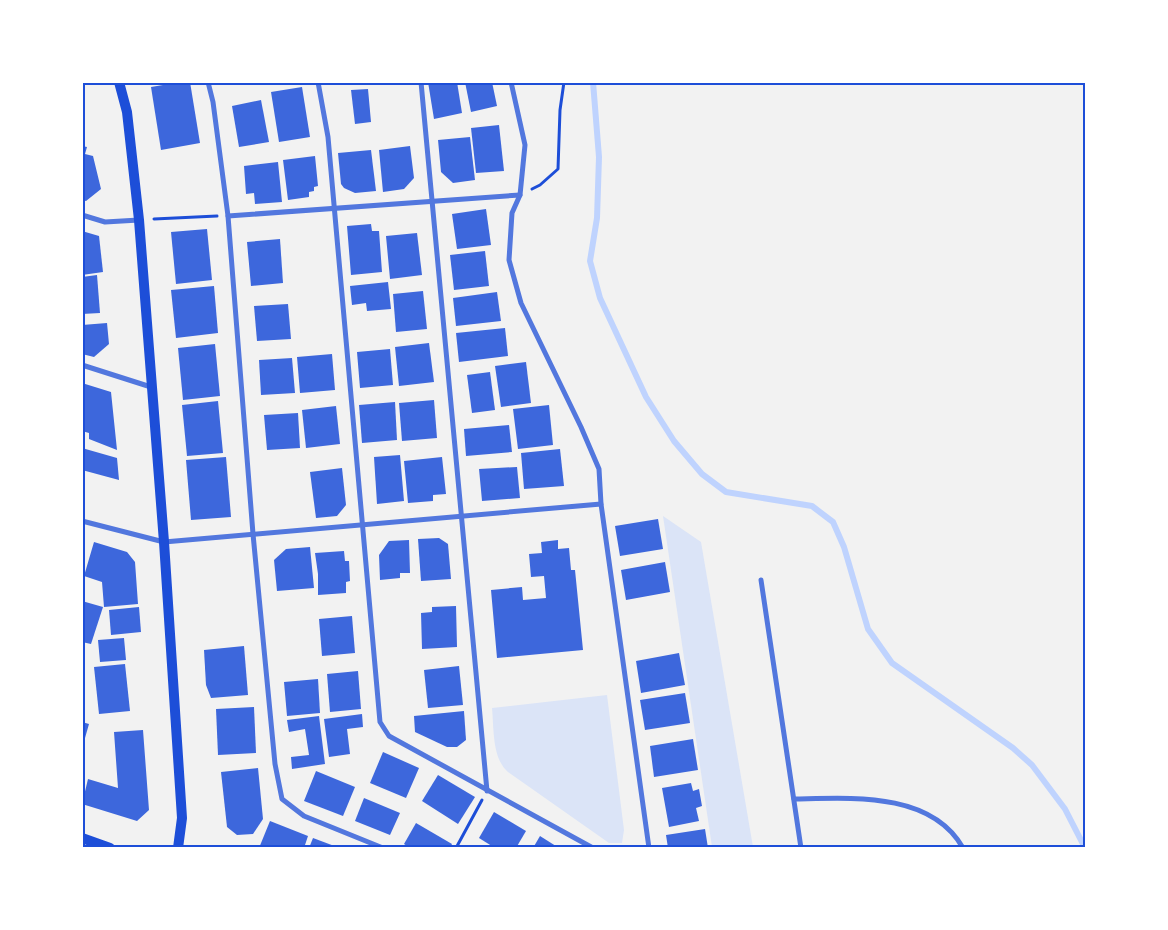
<svg xmlns="http://www.w3.org/2000/svg" width="1168" height="930" font-family="Cabin,sans-serif">
<style>
.green{fill:#dbe4f7}
.lines{fill:none;stroke-linecap:round;stroke-linejoin:round}
.stream{stroke:#bfd3fe;stroke-width:6}
.building{fill:#3d67dc}
.path{stroke:#1d4ed8;stroke-width:3}
.minor{stroke:#5277de;stroke-width:5}
.secondary{stroke:#1d4ed8;stroke-width:10}
.neatline{fill:none;stroke:#1d4ed8;stroke-width:2}
</style>
<rect width="100%" height="100%" fill="#f2f2f2"/>
<g class="green">
<path d="M663,516L701,542L753,847H712Z"/>
<path d="M607,695L624,830L622,843H609L508,772C492,758 494,729 492,708Z"/>
</g>
<g class="lines">
<path class="stream" d="M593,82L599,157L597,218L590,261L600,298L646,397L674,441L702,474L726,492L812,506L833,522L844,547L868,629L892,663L1013,748L1032,765L1065,809L1085,848"/>
</g>
<g class="building">
<path d="M181,82H190L200,143L161,150L151,87Z"/>
<path d="M428,82H457L462,113L434,119Z"/>
<path d="M465,82H492L497,106L471,112Z"/>
<path d="M302,87L310,137L279,142L271,92Z"/>
<path d="M368,89L371,122L355,124L351,90Z"/>
<path d="M261,100L269,142L239,147L232,106Z"/>
<path d="M499,125L504,171L476,173L471,128Z"/>
<path d="M470,137L475,180L453,183L441,172L438,140Z"/>
<path d="M82,146L87,147L85,154L93,156L101,189L86,201L82,200Z"/>
<path d="M410,146L414,178L404,189L383,192L379,150Z"/>
<path d="M371,150L376,191L355,193L344,188L341,184L338,153Z"/>
<path d="M315,156L318,186L314,187V191L309,192V197L288,200L283,160Z"/>
<path d="M278,162L282,202L255,204L254,193L246,194L244,166Z"/>
<path d="M486,209L491,245L457,249L452,214Z"/>
<path d="M371,224L372,231H379L382,272L351,275L347,226Z"/>
<path d="M207,229L212,280L176,284L171,232Z"/>
<path d="M82,231L99,236L103,272L82,275Z"/>
<path d="M417,233L422,275L390,279L386,236Z"/>
<path d="M280,239L283,283L251,286L247,242Z"/>
<path d="M485,251L489,286L454,290L450,255Z"/>
<path d="M97,275L100,313L82,314V277Z"/>
<path d="M388,282L391,309L367,311L366,303L352,305L350,286Z"/>
<path d="M214,286L218,333L176,338L171,290Z"/>
<path d="M423,291L427,329L396,332L393,294Z"/>
<path d="M497,292L501,321L456,326L453,298Z"/>
<path d="M288,304L291,339L257,341L254,306Z"/>
<path d="M107,323L109,344L94,357L82,354V325Z"/>
<path d="M505,328L508,356L459,362L456,333Z"/>
<path d="M429,343L434,382L399,386L395,347Z"/>
<path d="M215,344L220,396L183,400L178,348Z"/>
<path d="M390,349L393,385L360,388L357,352Z"/>
<path d="M332,354L335,390L300,393L297,357Z"/>
<path d="M292,358L295,393L261,395L259,360Z"/>
<path d="M526,362L531,403L501,407L495,366Z"/>
<path d="M490,372L495,410L472,413L467,375Z"/>
<path d="M82,383L111,392L117,450L89,439V433L82,431Z"/>
<path d="M434,400L437,438L402,441L399,403Z"/>
<path d="M218,401L223,453L187,456L182,405Z"/>
<path d="M395,402L397,440L362,443L359,405Z"/>
<path d="M549,405L553,445L518,449L513,409Z"/>
<path d="M336,406L340,444L306,448L302,410Z"/>
<path d="M298,413L300,448L267,450L264,415Z"/>
<path d="M509,425L512,452L466,456L464,429Z"/>
<path d="M82,448L117,458L119,480L82,470Z"/>
<path d="M560,449L564,486L524,489L521,453Z"/>
<path d="M400,455L404,501L377,504L374,457Z"/>
<path d="M226,457L231,517L191,520L186,460Z"/>
<path d="M442,457L446,494L433,495V501L408,503L404,461Z"/>
<path d="M517,467L520,498L482,501L479,469Z"/>
<path d="M342,468L346,505L337,516L316,518L310,472Z"/>
<path d="M658,519L663,549L620,556L615,526Z"/>
<path d="M439,538L448,544L451,579L421,581L418,539Z"/>
<path d="M409,540L410,573H400V578L380,580L379,555L389,541Z"/>
<path d="M558,540V549L569,548L571,570H575L583,650L497,658L491,590L522,587L523,600L546,598L544,576L531,577L529,554L542,553L541,542Z"/>
<path d="M94,542L127,552L135,562L138,604L104,607L102,582L84,576Z"/>
<path d="M310,547L314,588L277,591L274,560L286,549Z"/>
<path d="M344,551L345,561H349L350,581L346,582V593L318,595V574L315,553Z"/>
<path d="M665,562L670,592L626,600L621,570Z"/>
<path d="M82,601L103,607L91,644L82,642Z"/>
<path d="M456,606L457,647L422,649L421,613L432,612V607Z"/>
<path d="M139,607L141,632L111,635L109,610Z"/>
<path d="M352,616L355,653L322,656L319,619Z"/>
<path d="M124,638L126,660L100,662L98,640Z"/>
<path d="M244,646L248,695L211,698L206,685L204,650Z"/>
<path d="M679,653L685,685L641,693L636,661Z"/>
<path d="M125,664L130,711L99,714L94,667Z"/>
<path d="M459,666L463,705L428,708L424,670Z"/>
<path d="M358,671L361,709L330,712L327,674Z"/>
<path d="M318,679L320,713L287,716L284,682Z"/>
<path d="M685,693L690,723L645,730L640,700Z"/>
<path d="M254,707L256,753L218,755L216,709Z"/>
<path d="M464,711L466,740L457,747H447L415,732L414,716Z"/>
<path d="M362,714L363,727L347,729L350,754L329,757L324,719Z"/>
<path d="M319,716L325,764L292,769L291,757L309,755L305,729L289,732L287,720Z"/>
<path d="M82,722L89,724L83,745H82Z"/>
<path d="M143,730L149,810L137,821L82,804L88,779L118,788L114,732Z"/>
<path d="M693,739L698,770L654,777L650,746Z"/>
<path d="M383,752L419,768L406,798L370,783Z"/>
<path d="M258,768L263,819L253,834L237,835L227,827L221,772Z"/>
<path d="M316,771L355,787L343,816L304,801Z"/>
<path d="M438,775L475,797L458,824L422,801Z"/>
<path d="M691,783L693,791L699,789L702,806L696,808L699,821L669,827L662,788Z"/>
<path d="M364,798L400,813L390,835L355,821Z"/>
<path d="M494,812L526,831L516,848H495L479,838Z"/>
<path d="M270,821L308,836L304,848H259Z"/>
<path d="M416,823L452,844L450,848H410L404,844Z"/>
<path d="M705,829L708,848H668L666,835Z"/>
<path d="M540,836L559,848H533Z"/>
<path d="M313,838L337,847V848H309Z"/>
</g>
<g class="lines">
<g class="path">
<path d="M532,189L540,185L558,169L560,110L564,82"/>
<path d="M154,219L217,216"/>
<path d="M456,848L482,800"/>
</g>
<g class="minor">
<path d="M208,82L213,102L228,216L253,534L275,764L282,799L304,816L383,848"/>
<path d="M318,82L328,137L380,722L389,736L593,848"/>
<path d="M421,82L487,791"/>
<path d="M511,82L525,145L520,195L512,213L509,260L521,303L581,427L599,469L601,504L649,848"/>
<path d="M82,215L105,222L139,220"/>
<path d="M228,216L520,195"/>
<path d="M82,365L151,387"/>
<path d="M82,521L164,542L601,504"/>
<path d="M761,580L801,848"/>
<path d="M794,799C850,798 931,791 963,848"/>
</g>
<g class="secondary">
<path d="M119,82L127,112L139,220L164,542L182,818L178,848"/>
<path d="M82,838L110,848"/>
</g>
</g>
<rect width="1168" height="930" fill="none" stroke="#ffffff" stroke-width="168"/>
<rect x="84" y="84" width="1000" height="762" class="neatline"/>
</svg>
